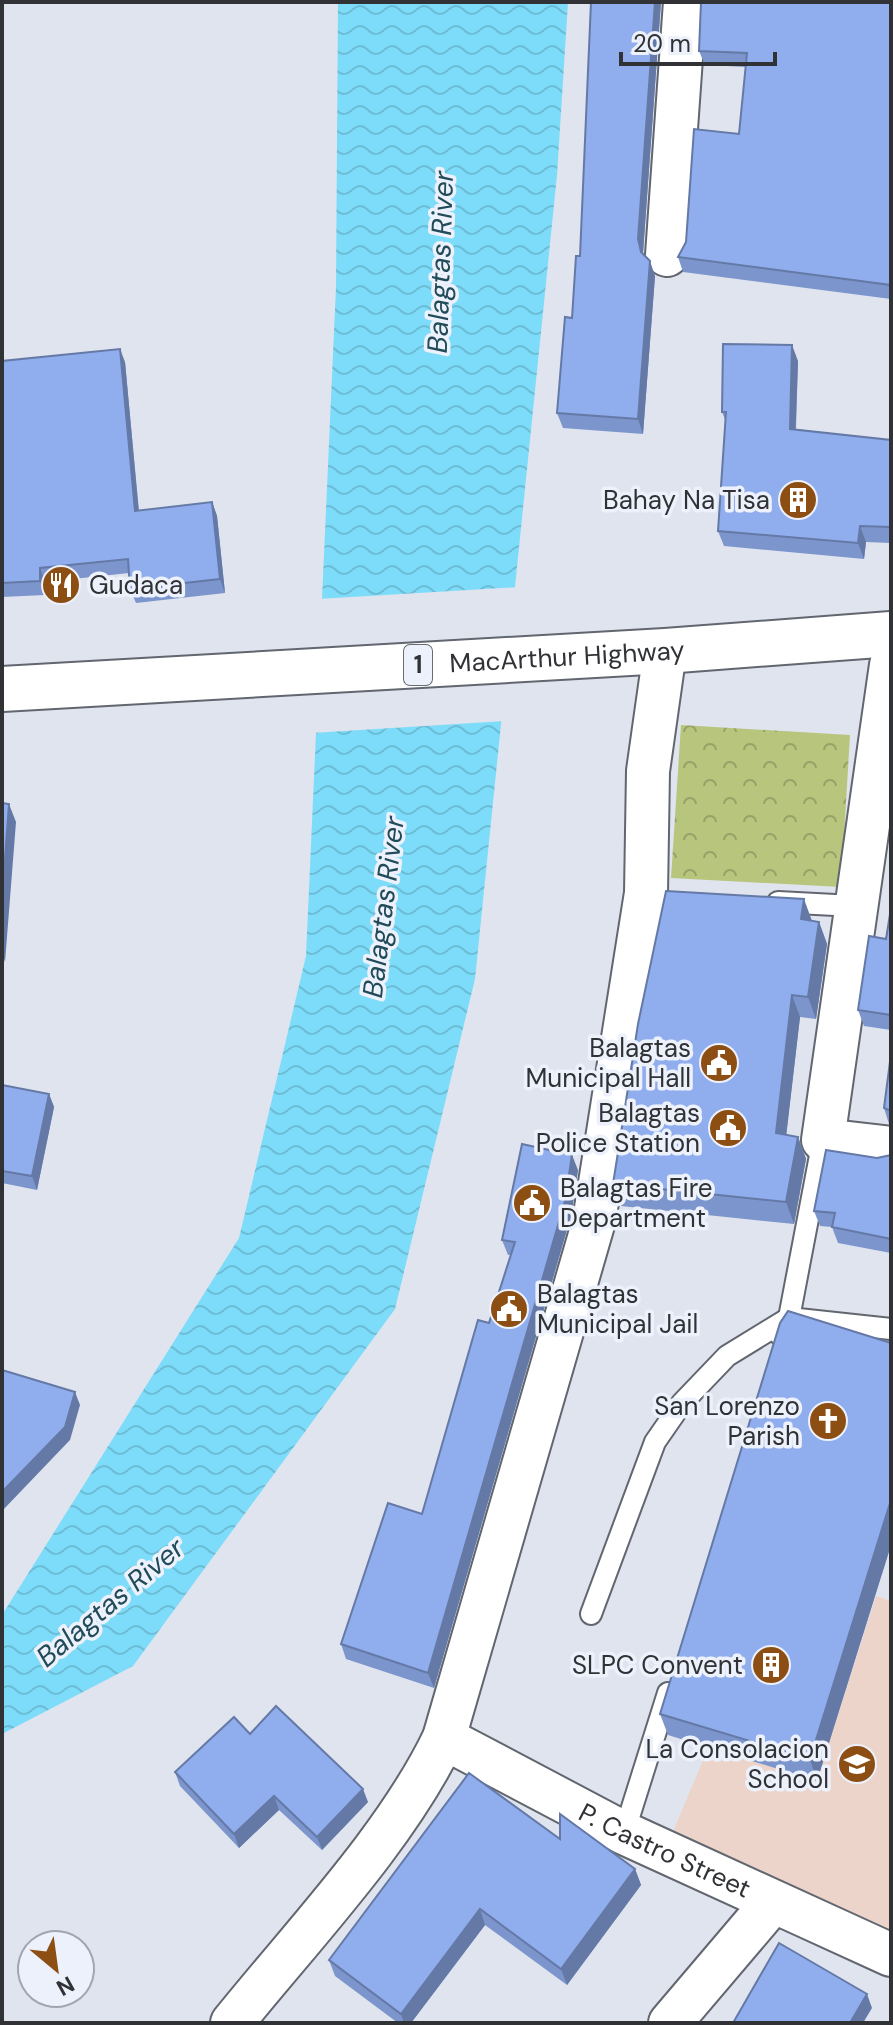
<svg xmlns="http://www.w3.org/2000/svg" width="893" height="2025" font-family="'DM Sans',sans-serif">
<style>
.education{fill:#ecd4ca}
.forest{fill:url(#forest-crowns)}
.water{fill:url(#water-waves)}
.pier{fill:#dfe4ee}
.lines{fill:none;stroke-linecap:round;stroke-linejoin:round}
.service-casing{stroke:#61666f;stroke-width:24}
.minor-casing{stroke:#61666f;stroke-width:46}
.trunk-casing{stroke:#61666f;stroke-width:48}
.service{stroke:#fff;stroke-width:20}
.minor{stroke:#fff;stroke-width:42}
.trunk{stroke:#fff;stroke-width:44}
.wall{fill:#7c95cc}
.shaded-wall{fill:#6579a6}
.building{fill:#90aded;stroke:#6579a6;stroke-width:2}
.labels{text-anchor:middle;stroke-width:7;stroke-linejoin:round;paint-order:stroke}
.shield{fill:#ecf1fc;stroke:#686b71;stroke-width:2}
.shield-label{font-size:24px;font-weight:bold;fill:#303236}
.poi-label{font-size:26px;fill:#303236;stroke:#ecf1fc;text-anchor:end}
.street-label{font-size:26px;fill:#303236;stroke:#ecf1fc}
.water-label{font-size:28px;font-style:italic;fill:#214b58;stroke:#ecf1fc}
</style>
<defs>
<pattern id="forest-crowns" width="20" height="18" patternUnits="userSpaceOnUse" patternTransform="scale(2)"><rect width="20" height="18" fill="#b8c57d"/><path d="M2 6a3 3 0 1 1 6 0M12 15a3 3 0 1 1 6 0" fill="none" stroke="#96a167"/></pattern>
<pattern id="water-waves" width="16" height="10" patternUnits="userSpaceOnUse" patternTransform="scale(2)"><rect width="16" height="10" fill="#7ddcf9"/><path d="M0 5q4-4 8 0t8 0" fill="none" stroke="#6cbdd6"/></pattern>
</defs>
<rect width="100%" height="100%" fill="#dfe4ee"/>
<path class="education" d="M876,1596L891,1601V1936L670,1839L708,1748L817,1780Z"/>
<path class="forest" d="M681,725L850,735L841,887L671,878Z"/>
<path class="water" d="M338,2H568L557,175L475,979L395,1309L133,1666L2,1734V1615L239,1238L306,956L336,287Z"/>
<path class="pier" d="M519,587L505,721L312,733L318,599Z"/>
<g class="lines">
<g class="service-casing">
<g id="service">
<path d="M778,902L854,906"/>
<path d="M779,1334L789,1318L823,1140"/>
<path d="M591,1614L655,1442L682,1403L727,1356L789,1318L891,1329"/>
<path d="M624,1833L668,1693"/>
</g>
</g>
<g class="minor-casing">
<g id="minor">
<path d="M667,255L685,2"/>
<path d="M891,665L823,1140L891,1148"/>
<path id="s1" d="M444,1738L624,1833L891,1955"/>
<path d="M232,2023C301,1937 397,1837 444,1738L594,1221L646,893L648,771L665,651"/>
<path d="M670,2023L772,1903"/>
</g>
</g>
<g class="trunk-casing">
<g id="trunk">
<path id="s2" d="M2,689L665,651L891,634"/>
</g>
</g>
<use href="#service" class="service"/>
<use href="#minor" class="minor"/>
<use href="#trunk" class="trunk"/>
</g>
<g class="wall">
<path d="M591,2H661L643,253L655,276L643,434L563,428L557,413L572,318L580,256Z"/>
<path d="M891,2V299L683,272L678,257L739,134L746,67L705,65L699,51Z"/>
<path d="M2,361L125,362L139,511L212,502L217,516L225,593L136,603L130,589L129,573L45,582V595L2,597Z"/>
<path d="M798,361L796,429L891,440V543L866,542L864,559L724,546L718,531L726,422L722,412Z"/>
<path d="M891,908V1030L864,1026L858,1010L886,939Z"/>
<path d="M812,921L819,922L827,944L816,1019L800,1017L786,1135L798,1137L806,1159L794,1224L621,1206L613,1184Z"/>
<path d="M891,1054V1124H889L884,1108Z"/>
<path d="M2,1085L49,1094L54,1107L37,1190L2,1183Z"/>
<path d="M891,1155V1253L838,1243L832,1227L820,1226L814,1211L877,1158Z"/>
<path d="M578,1170L571,1216L434,1688L346,1659L341,1644L422,1514L489,1323L511,1255H508L502,1240Z"/>
<path d="M891,1343V1545L817,1781L668,1735L660,1714Z"/>
<path d="M250,1734L368,1802L322,1850L279,1810L239,1848L180,1786L175,1772Z"/>
<path d="M560,1839L635,1869L641,1885L567,1985L485,1925L411,2023H398L335,1976L329,1960Z"/>
</g>
<g class="shaded-wall">
<path d="M655,2H661L643,253L646,266L638,239Z"/>
<path d="M650,261L655,276L643,434L638,419Z"/>
<path d="M792,345L798,361L795,444L790,429Z"/>
<path d="M120,349L125,362L140,525L135,511Z"/>
<path d="M212,502L217,516L225,593L220,579Z"/>
<path d="M860,526L866,542L864,559L858,543Z"/>
<path d="M40,568L45,582V595L40,581Z"/>
<path d="M9,804L16,822L5,962L2,952V900Z"/>
<path d="M804,899L812,921L801,919Z"/>
<path d="M819,922L827,944L816,1019L808,997Z"/>
<path d="M792,995L800,1017L784,1155L776,1133Z"/>
<path d="M49,1094L54,1107L37,1190L32,1176Z"/>
<path d="M798,1137L806,1159L794,1224L786,1202Z"/>
<path d="M572,1155L578,1170L571,1216L434,1688L428,1673Z"/>
<path d="M75,1392L80,1405L70,1440L2,1511V1492Z"/>
<path d="M891,1500V1545L817,1781L810,1759Z"/>
<path d="M363,1789L368,1802L322,1850L317,1837Z"/>
<path d="M274,1796L279,1810L239,1848L234,1834Z"/>
<path d="M635,1869L641,1885L567,1985L561,1969Z"/>
<path d="M480,1909L485,1925L411,2023H404L401,2014Z"/>
<path d="M867,1994L872,2008L863,2023H850Z"/>
</g>
<g class="building">
<path d="M591,2H655L638,239L641,252L650,261L638,419L557,413L565,317L572,318L576,256H580Z"/>
<path d="M701,2H891V285L678,257L686,242L694,129L739,134L747,53L699,51Z"/>
<path d="M723,344L792,345L790,429L891,440V527L860,526L858,543L718,531L726,412H722Z"/>
<path d="M120,349L135,511L212,502L220,579L130,589L128,559L40,568V581L2,583V361Z"/>
<path d="M2,803L9,804L2,900Z"/>
<path d="M666,891L804,899L801,919L819,922L808,997L792,995L776,1133L798,1137L786,1202L613,1184L638,1024Z"/>
<path d="M891,908V1015L858,1010L869,936L886,939Z"/>
<path d="M891,1054V1111L884,1108Z"/>
<path d="M2,1085L49,1094L32,1176L2,1171Z"/>
<path d="M522,1144L572,1155L565,1201L428,1673L341,1644L388,1503L422,1514L478,1320L489,1323L515,1242L502,1240Z"/>
<path d="M826,1150L877,1158L891,1155V1239L832,1227L835,1213L814,1211Z"/>
<path d="M788,1311L891,1343V1500L810,1759L660,1714L780,1323Z"/>
<path d="M2,1370L75,1392L65,1427L2,1492Z"/>
<path d="M276,1706L363,1789L317,1837L274,1796L234,1834L175,1772L234,1717L250,1734Z"/>
<path d="M469,1773L560,1839V1814L635,1869L561,1969L480,1909L401,2014L329,1960Z"/>
<path d="M779,1943L867,1994L850,2023H733Z"/>
</g>
<defs>
<g id="building-disc" transform="scale(2)"><circle r="9.5" fill="#8c4e12" stroke="#ecf1fc"/><path d="M-4-6H4V6H1V3H-1V6H-4ZM-2.5-4.3h1.7v1.8h-1.7ZM.8-4.3h1.7v1.8H.8ZM-2.5-1h1.7V.8h-1.7ZM.8-1h1.7V.8H.8Z" fill="#fff"/></g>
<g id="restaurant-disc" transform="scale(2)"><circle r="9.5" fill="#8c4e12" stroke="#ecf1fc"/><path d="M-5-6h1v4h1v-4h1v4h1v-4h1v5L-1.5 .5V6h-2V.5L-5-1ZM5-6V6H3V1.5H1.5Q1.5-4 5-6Z" fill="#fff"/></g>
<g id="civic-disc" transform="scale(2)"><circle r="9.5" fill="#8c4e12" stroke="#ecf1fc"/><path d="M-.6-6.5H3V-4.5H.6V-3L4-1V1h2V6H-6V1h2V-1L-.6-3ZM-1.2 2.5V6h2.4V2.5Z" fill="#fff"/></g>
<g id="church-disc" transform="scale(2)"><circle r="9.5" fill="#8c4e12" stroke="#ecf1fc"/><path d="M-1.2-6h2.4v3.5h3.3v2.4h-3.3V6h-2.4V-.1h-3.3v-2.4h3.3Z" fill="#fff"/></g>
<g id="school-disc" transform="scale(2)"><circle r="9.5" fill="#8c4e12" stroke="#ecf1fc"/><path d="M0-5L7-2L0 1L-7-2ZM-4 1L0 2.5L4 1V4Q0 6-4 4Z" fill="#fff"/></g>
</defs>
<g fill-rule="evenodd">
<use href="#building-disc" x="798" y="500"/>
<use href="#restaurant-disc" x="61" y="585"/>
<use href="#civic-disc" x="719" y="1063"/>
<use href="#civic-disc" x="728" y="1128"/>
<use href="#civic-disc" x="532" y="1203"/>
<use href="#civic-disc" x="509" y="1309"/>
<use href="#church-disc" x="828" y="1421"/>
<use href="#building-disc" x="771" y="1665"/>
<use href="#school-disc" x="857" y="1764"/>
</g>
<g class="labels">
<rect class="shield" x="404" y="645" width="28" height="40" rx="6"/>
<g class="shield-label">
<text x="418" y="673">1</text>
</g>
<g class="poi-label">
<text x="770" y="509">Bahay Na Tisa</text>
<text x="89" y="594" text-anchor="start">Gudaca</text>
<text x="691" y="1057">Balagtas<tspan x="691" dy="30">Municipal Hall</tspan></text>
<text x="700" y="1122">Balagtas<tspan x="700" dy="30">Police Station</tspan></text>
<text x="560" y="1197" text-anchor="start">Balagtas Fire<tspan x="560" dy="30">Department</tspan></text>
<text x="537" y="1303" text-anchor="start">Balagtas<tspan x="537" dy="30">Municipal Jail</tspan></text>
<text x="800" y="1415">San Lorenzo<tspan x="800" dy="30">Parish</tspan></text>
<text x="743" y="1674">SLPC Convent</text>
<text x="829" y="1758">La Consolacion<tspan x="829" dy="30">School</tspan></text>
</g>
<g class="street-label">
<text dy="9" stroke="none"><textPath href="#s2" startOffset="566">MacArthur Highway</textPath></text>
<text dy="9" stroke="none"><textPath href="#s1" startOffset="248">P. Castro Street</textPath></text>
</g>
<g class="water-label">
<text transform="translate(440 262) rotate(-88)" y="10">Balagtas River</text>
<text transform="translate(383 907) rotate(-83)" y="10">Balagtas River</text>
<text transform="translate(110 1602) rotate(-40)" y="10">Balagtas River</text>
</g>
</g>
<rect width="893" height="2025" fill="none" stroke="#303236" stroke-width="8"/>
<g transform="translate(56 1969) rotate(151)"><circle r="38" fill="#ecf1fc" stroke="#a1a5ad" stroke-width="2"/>
<path d="M0-6L14 30L0 20L-14 30Z" fill="#8c4e12"/>
<text y="-12" font-size="22" font-weight="bold" text-anchor="middle" fill="#303236">N</text>
</g>
<path d="M621 52v12h154v-12" fill="none" stroke="#303236" stroke-width="4"/>
<text x="633" y="52" font-size="24" fill="#303236" stroke="#ecf1fc" stroke-width="6" paint-order="stroke">20 m</text>
</svg>
